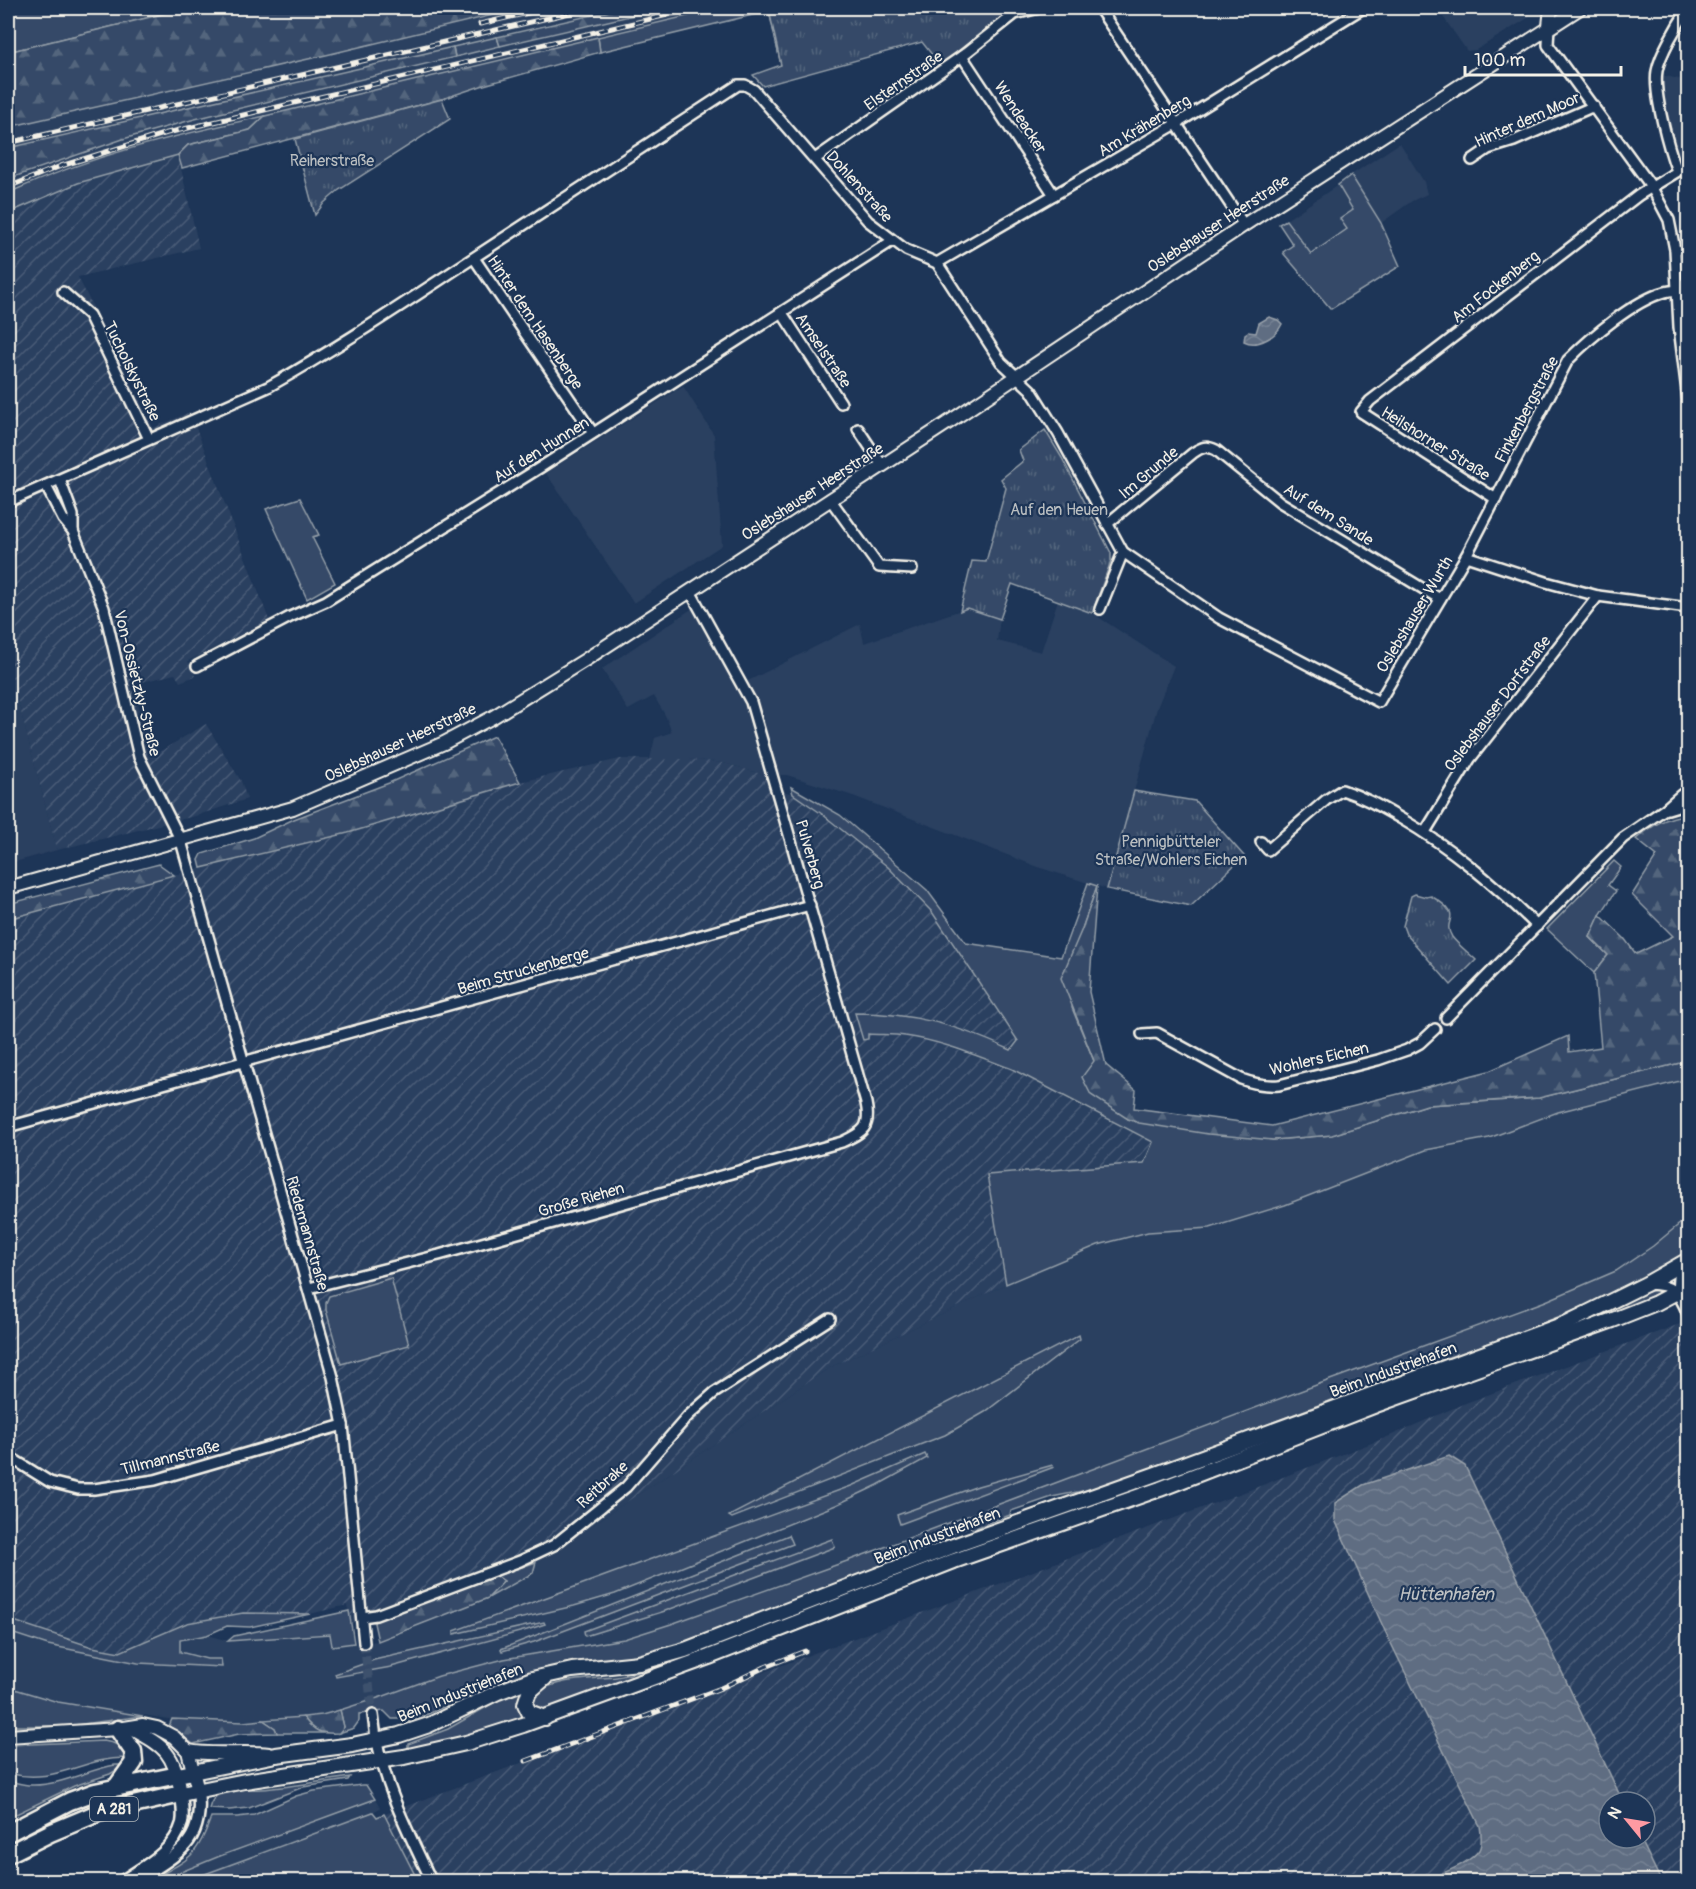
<svg xmlns="http://www.w3.org/2000/svg" width="1696" height="1889" font-family="Pangolin,sans-serif">
<style>
.built{fill:#2a4060;fill-rule:evenodd}
.industrial{fill:url(#industrial-furrows);fill-rule:evenodd}
.grass{fill:#354a67;stroke:#949ea8;stroke-width:1.5}
.forest{fill:url(#forest-firs);stroke:#949ea8;stroke-width:1.5}
.park{fill:url(#park-tufts);stroke:#949ea8;stroke-width:1.5}
.water{fill:url(#water-waves);stroke:#9aa2ab;stroke-width:1.5}
.lines{fill:none;stroke-linecap:round;stroke-linejoin:round}
.minor-tunnel{stroke:#3d516d;stroke-width:9;stroke-dasharray:9 4.5;stroke-linecap:butt}
.pedestrian-casing{stroke:#f4f1e8;stroke-width:11}
.minor-casing{stroke:#f4f1e8;stroke-width:14}
.tertiary-casing{stroke:#f4f1e8;stroke-width:15}
.secondary-casing{stroke:#f4f1e8;stroke-width:16}
.primary-casing{stroke:#f4f1e8;stroke-width:18}
.motorway-casing{stroke:#f4f1e8;stroke-width:21}
.pedestrian{stroke:#1d3557;stroke-width:7}
.minor{stroke:#1d3557;stroke-width:9}
.tertiary{stroke:#1d3557;stroke-width:10}
.secondary{stroke:#1d3557;stroke-width:12}
.primary{stroke:#1d3557;stroke-width:14}
.motorway{stroke:#1d3557;stroke-width:16}
.rail-casing{stroke:#f4f1e8;stroke-width:5}
.rail{stroke:#1d3557;stroke-width:3;stroke-dasharray:9;stroke-linecap:butt}
.labels{text-anchor:middle;stroke-width:4.5;stroke-linejoin:round;paint-order:stroke}
.shield{fill:#1d3557;stroke:#b4b9bc;stroke-width:1.5}
.shield-label{font-size:15px;font-weight:bold;fill:#f4f1e8}
.street-label{font-size:16px;fill:#f4f1e8;stroke:#1d3557}
.park-label{font-size:16px;fill:#bbbfc1;stroke:#1d3557}
.water-label{font-size:18px;font-style:italic;fill:#c0c3c4;stroke:#1d3557}
</style>
<defs>
<pattern id="industrial-furrows" width="10" height="10" patternUnits="userSpaceOnUse" patternTransform="scale(1.5)"><rect width="10" height="10" fill="#2a4060"/><path d="M-1 1l2-2M0 10L10 0M9 11l2-2" fill="none" stroke="#4a5c77"/></pattern>
<pattern id="forest-firs" width="22" height="20" patternUnits="userSpaceOnUse" patternTransform="scale(1.5)"><rect width="22" height="20" fill="#354a67"/><path d="M5 1l3.5 6h-7zM16 11l3.5 6h-7z" fill="#53657d"/></pattern>
<pattern id="park-tufts" width="24" height="20" patternUnits="userSpaceOnUse" patternTransform="scale(1.5)"><rect width="24" height="20" fill="#354a67"/><path d="M3 7l-1-3M5 7V3M7 7l1-3M15 17l-1-3M17 17v-4M19 17l1-3" fill="none" stroke="#53657d"/></pattern>
<pattern id="water-waves" width="16" height="10" patternUnits="userSpaceOnUse" patternTransform="scale(1.5)"><rect width="16" height="10" fill="#5e6d82"/><path d="M0 5q4-4 8 0t8 0" fill="none" stroke="#768294"/></pattern>
</defs>
<rect width="100%" height="100%" fill="#1d3557"/>
<filter id="ink" filterUnits="userSpaceOnUse"><feTurbulence type="fractalNoise" baseFrequency=".0167" numOctaves="2"/><feDisplacementMap in="SourceGraphic" scale="12" xChannelSelector="R" yChannelSelector="G"/><feConvolveMatrix kernelMatrix="1 2 1 2 8 2 1 2 1" color-interpolation-filters="sRGB"/></filter>
<g filter="url(#ink)">
<g class="built">
<path d="M522,8H623L8,148V127L326,55Z"/>
<path d="M664,8H721L350,97L148,142L77,164L8,193V179L123,139L195,119Z"/>
<path d="M1437,8H1535L1528,18L1476,50L1467,51Z"/>
<path d="M1661,75L1688,81V157L1676,163L1664,107Z"/>
<path d="M1400,143L1424,182L1427,194L1412,201L1381,223L1351,175Z"/>
<path d="M1338,185L1354,210L1347,229L1311,254L1286,220Z"/>
<path d="M683,386L714,435L722,545L634,603L546,473Z"/>
<path d="M1058,600L1092,613L1174,666L1157,708L1107,889L1041,868L853,796L787,775H765L724,763L689,759H650L655,738L672,732L665,715L654,696L628,710L602,669L699,604L744,683L860,624L864,643L967,608L1000,619L997,641L1041,652Z"/>
<path d="M8,663L57,850L8,864Z"/>
<path d="M1688,1079V1217L1653,1246L1616,1271L1546,1301L850,1560L671,1624L624,1639L504,1659L439,1676L384,1696L322,1715L243,1722L175,1720L58,1702L8,1687V1632L48,1645L138,1663L221,1667V1660L207,1659L180,1652V1639L207,1635L232,1642L330,1634L332,1646L378,1641L411,1629L488,1598L532,1573L536,1562L829,1368L1006,1284L1098,1245L1148,1232L1210,1228L1285,1205L1426,1150L1489,1138L1558,1112ZM1078,1335L945,1435L732,1518L729,1516ZM925,1454L926,1458L878,1485L836,1505L615,1594L574,1606L454,1633V1631L851,1486ZM1053,1465L1054,1467L900,1524L897,1516L1014,1475ZM789,1535L792,1544L534,1642L502,1650V1649ZM832,1539L835,1547L665,1611L633,1622L584,1631ZM544,1623V1625L527,1630L435,1655L391,1667L335,1677V1674L374,1660Z"/>
<path d="M375,1799L380,1808L373,1812L186,1881L159,1882L220,1856Z"/>
</g>
<g class="industrial">
<path d="M178,155L199,248L78,277L153,428L190,412L269,620L188,661L195,676L180,682L175,674L134,684L145,734L154,755L206,724L241,781L247,799L195,816L57,850L8,663V213L78,183Z"/>
<path d="M620,759H689L724,763L765,775L768,787L793,794L822,814L888,867L932,912L1018,1041L1011,1050L971,1032L868,1034L905,1036L939,1044L1012,1069L1153,1142L1144,1163L987,1175L1000,1258L1006,1284L829,1368L536,1562L376,1619L351,1623L347,1605L310,1614L243,1613L187,1623L120,1652L92,1647L8,1619V919L201,868L348,833L520,782ZM391,1278L409,1345L341,1364L326,1303Z"/>
<path d="M1688,1321V1881H1661L1640,1838H1645V1802H1623L1465,1466L1449,1456L1363,1485L1385,1631L1480,1826L1482,1837L1480,1849L1465,1862L1424,1881L186,1882L373,1812L377,1817L1239,1494L1385,1438L1463,1404Z"/>
</g>
<g class="grass">
<path d="M8,8H187L8,52Z"/>
<path d="M721,8H980L781,65L769,11L600,52L598,37Z"/>
<path d="M497,37L500,46L455,57L453,47Z"/>
<path d="M265,116L250,130L188,145L178,155L78,183L8,213V193C92,155 175,135 265,116Z"/>
<path d="M1351,175L1381,223L1400,266L1331,309L1284,254L1283,252L1293,245L1279,224L1286,220L1311,254L1347,229L1340,219L1353,210L1338,185Z"/>
<path d="M300,498L319,535L312,537L335,583L307,599L266,509Z"/>
<path d="M791,787L840,815L905,871L927,890L966,943L1061,957L1088,883L1097,886L1082,929L1072,1008L1094,1061L1128,1119L1273,1140L1331,1135L1427,1105L1539,1098L1688,1061V1079L1558,1112L1489,1138L1426,1150L1285,1205L1210,1228L1148,1232L1098,1245L1006,1284L987,1175L1144,1163L1153,1142L1012,1069C977,1056 942,1041 905,1036C893,1034 880,1035 868,1034V1039L863,1040L855,1013C915,1013 956,1025 1011,1050L1018,1041L932,912L888,867L822,814L793,794Z"/>
<path d="M1614,861L1621,867L1608,885L1616,891L1600,915L1590,937L1608,955L1594,973L1547,929Z"/>
<path d="M1688,1217V1253C1600,1308 1501,1338 1404,1373C1298,1412 1194,1452 1088,1492L1087,1490L1052,1497L1011,1511L1010,1515L973,1529L969,1526L905,1552L902,1556L903,1558L691,1642L653,1654L558,1667L484,1689L428,1714L405,1723L404,1719H392L384,1711L359,1714V1721L354,1728L339,1733L344,1727L340,1710L384,1696L439,1676L504,1659L624,1639L671,1624L850,1560L1319,1384L1546,1301L1616,1271L1653,1246Z"/>
<path d="M391,1278L409,1345L341,1364L326,1310V1303L329,1296Z"/>
<path d="M1659,1289L1660,1292L1611,1315L1092,1507L1091,1504L1640,1294Z"/>
<path d="M1079,1335L1080,1339L985,1412L945,1435L732,1518L729,1516Z"/>
<path d="M925,1454L927,1458L878,1485L836,1505L615,1594L574,1606L454,1634V1631L851,1486Z"/>
<path d="M1053,1465L1054,1467L900,1524L897,1515L978,1486Z"/>
<path d="M1085,1506L1086,1509L546,1710H540L533,1705C530,1678 598,1679 616,1677C631,1675 645,1670 660,1665C743,1638 823,1601 905,1570C964,1547 1025,1527 1085,1506Z"/>
<path d="M789,1535L793,1544L534,1642L502,1651L501,1649Z"/>
<path d="M832,1539L835,1547L665,1611L585,1636L584,1631Z"/>
<path d="M536,1562L533,1573L488,1598L504,1581L497,1576Z"/>
<path d="M349,1611L354,1643L332,1646L330,1634L228,1641L234,1636Z"/>
<path d="M243,1613L310,1614L250,1627L227,1626L207,1635L180,1640V1652L207,1659H221L222,1667L138,1663L48,1645L8,1632V1619L92,1647L120,1652L187,1623Z"/>
<path d="M544,1622L545,1624L527,1630L391,1667L336,1677L335,1674L374,1660Z"/>
<path d="M8,1687L58,1702L143,1716L67,1726H8Z"/>
<path d="M524,1688L519,1706L524,1718L496,1728L438,1744L408,1749V1744L448,1729L509,1694Z"/>
<path d="M303,1717L310,1725L322,1733H277L275,1728L263,1720Z"/>
<path d="M104,1741L113,1743L124,1748L127,1758C82,1757 55,1786 8,1773V1745Z"/>
<path d="M115,1765H125L110,1774L74,1786L8,1818V1781C15,1782 23,1785 31,1785C60,1786 87,1770 115,1765Z"/>
<path d="M350,1777L348,1780L303,1787L249,1808L229,1810L209,1809C211,1800 215,1795 223,1792C236,1787 248,1790 261,1789C291,1787 321,1781 350,1777Z"/>
<path d="M362,1785H366L375,1799L220,1856L159,1881H149C186,1861 197,1859 211,1817H237L254,1815L296,1796L314,1791Z"/>
<path d="M373,1812L377,1817L384,1814L418,1881H186Z"/>
</g>
<g class="forest">
<path d="M187,8H522L326,55L8,127V52Z"/>
<path d="M623,8H664L500,46L497,37Z"/>
<path d="M598,37L600,52L484,85L442,99L182,168L178,155L188,145L250,130L265,116Z"/>
<path d="M453,47L455,57L195,119L123,139L8,179V148Z"/>
<path d="M494,736L520,782L348,833L201,868L199,860L202,854L254,838L294,819L389,783Z"/>
<path d="M1688,814V1061L1539,1098L1427,1105L1332,1135L1273,1140L1208,1134L1139,1123L1128,1119L1091,1095L1082,1077L1094,1061L1061,978L1082,929L1097,886L1089,992L1106,1065L1136,1090L1134,1108L1272,1126L1489,1071L1568,1036L1569,1052L1601,1047L1594,973L1608,955L1590,937L1600,915L1624,938L1636,954L1673,936L1632,895L1657,856L1636,839C1654,824 1665,818 1688,814Z"/>
<path d="M159,864L174,875L8,919V904Z"/>
<path d="M497,1576L504,1581L488,1598L378,1641L374,1623L376,1619Z"/>
<path d="M340,1710L344,1727L339,1733C320,1734 315,1732 303,1717L322,1715Z"/>
<path d="M172,1719L243,1722L263,1720L275,1728L277,1733L239,1734L193,1744L169,1726Z"/>
</g>
<g class="park">
<path d="M777,8H1027L941,66L922,42L763,86L753,75L781,65L769,10Z"/>
<path d="M442,99L450,119L339,190L324,203L315,215L295,139Z"/>
<path d="M1045,430L1062,458L1111,553V561L1092,613L1012,584L1000,619L967,608L960,611L972,561L986,562L1006,488L1001,479L1023,461L1019,450Z"/>
<path d="M1134,791L1195,801L1244,856L1191,906L1107,889Z"/>
<path d="M1415,894L1426,897L1431,896C1468,918 1440,918 1452,937C1458,945 1469,953 1476,960L1451,985L1406,934L1403,926L1411,896Z"/>
</g>
<g class="water">
<path d="M1269,317L1278,320L1282,324C1276,337 1257,348 1244,341L1245,334L1248,332L1256,333L1259,323Z"/>
<path d="M1449,1456L1465,1466L1623,1802H1609V1838H1640L1661,1881H1424C1441,1873 1467,1866 1479,1850C1483,1843 1481,1833 1480,1826L1385,1631L1335,1520V1503L1363,1485Z"/>
</g>
<g class="lines">
<path class="minor-tunnel" d="M364,1643L373,1715"/>
<g class="pedestrian-casing">
<g id="pedestrian">
<path d="M1675,250L1688,249"/>
<path d="M1677,290L1688,278"/>
</g>
</g>
<g class="minor-casing">
<g id="minor">
<path d="M1099,8L1244,225"/>
<path d="M1549,26L1548,45L1651,186L1669,220L1675,250L1679,327L1688,400"/>
<path d="M962,56L1054,195"/>
<path d="M815,159L962,56L1015,14L1039,8"/>
<path d="M1472,160L1488,149L1514,141L1594,106"/>
<path d="M1677,171C1669,150 1653,93 1657,71C1660,54 1678,24 1688,9"/>
<path d="M474,258L593,433"/>
<path d="M937,263L1176,124L1363,8"/>
<path d="M63,292L89,315L149,439"/>
<path d="M782,313L841,403"/>
<path d="M858,429L882,465"/>
<path d="M60,480L73,515V531"/>
<path d="M46,486L63,519L73,531L104,608L139,757L181,841L333,1377L343,1425L364,1643"/>
<path d="M830,499L879,567L912,569"/>
<path d="M1496,499L1361,412L1370,401L1639,195L1688,165"/>
<path d="M8,502L268,387C336,349 400,306 464,264C555,204 647,145 738,85H745L754,90L868,221L906,250L937,263L1001,362L1031,390L1058,433L1123,552L1219,618L1379,702L1466,556L1546,582L1598,596L1688,608"/>
<path d="M1107,524L1193,453C1202,447 1206,445 1216,450L1280,502L1440,599"/>
<path d="M1466,556L1568,360C1591,337 1633,301 1665,292C1672,290 1681,290 1688,290"/>
<path d="M1100,609L1123,552"/>
<path d="M197,666L290,617L326,601L541,467L892,241"/>
<path d="M1668,809L1688,803"/>
<path d="M1425,832L1470,759L1598,596"/>
<path d="M1261,842L1268,850L1326,800L1342,790C1364,797 1381,807 1400,818C1452,848 1494,884 1537,926"/>
<path d="M1446,1018L1623,838L1665,809L1681,795L1688,790"/>
<path d="M1142,1034L1157,1033L1241,1079C1254,1084 1265,1086 1279,1085L1378,1060L1407,1050L1420,1043L1435,1029"/>
<path d="M8,1127L810,905"/>
<path d="M1649,1284C1673,1285 1679,1292 1688,1314"/>
<path d="M309,1288L439,1255L842,1142C864,1132 871,1127 866,1103L751,702L690,591"/>
<path d="M1677,1293L1678,1278L1686,1261"/>
<path d="M8,1456L50,1482L78,1489H94L155,1480L343,1425"/>
<path d="M362,1617L376,1615L520,1561L554,1545L626,1487L688,1416L714,1393L830,1319"/>
<path d="M373,1715C379,1776 406,1828 432,1882"/>
</g>
</g>
<g class="tertiary-casing">
<g id="tertiary">
<path d="M121,1882C144,1866 174,1852 182,1823C184,1814 182,1804 181,1794"/>
<path d="M135,1882C174,1855 205,1846 198,1791"/>
</g>
</g>
<g class="secondary-casing">
<g id="secondary">
<path d="M1549,26L1551,8"/>
<path d="M8,888L293,808L444,743L493,717L585,660L946,424L1244,225L1580,8"/>
<path d="M130,1728C166,1747 174,1753 181,1794"/>
<path d="M8,1736L118,1729L143,1725L157,1728L174,1737L188,1751L198,1791"/>
<path d="M188,1751C215,1756 242,1751 269,1754"/>
</g>
</g>
<g class="primary-casing">
<g id="primary">
<path d="M545,1718L529,1712L525,1704L529,1692L545,1678"/>
<path d="M178,1775L276,1755L352,1745L399,1735L429,1725L498,1692L532,1679L572,1670L639,1663L685,1650L953,1546L1156,1474L1567,1323L1646,1284L1688,1260"/>
<path d="M181,1794L245,1781L404,1757L466,1743L523,1725L709,1657L954,1561L1160,1489L1376,1405L1613,1320L1656,1303L1688,1286"/>
</g>
</g>
<g class="motorway-casing">
<g id="motorway">
<path d="M117,1786L134,1762L133,1751L118,1729"/>
<path d="M8,1833L70,1801L95,1792L178,1775"/>
<path d="M8,1854L50,1833L98,1813L181,1794"/>
</g>
</g>
<use href="#pedestrian" class="pedestrian"/>
<use href="#minor" class="minor"/>
<use href="#tertiary" class="tertiary"/>
<use href="#secondary" class="secondary"/>
<use href="#primary" class="primary"/>
<use href="#motorway" class="motorway"/>
<g class="rail-casing">
<g id="rail">
<path d="M480,24L550,8"/>
<path d="M8,143L591,8"/>
<path d="M8,187L61,166L167,133L697,8"/>
<path d="M526,1761L721,1688L765,1667L805,1651"/>
</g>
</g>
<use href="#rail" class="rail"/>
</g>
</g>
<g class="labels">
<rect class="shield" x="90" y="1797" width="48" height="24" rx="4.5"/>
<g class="shield-label">
<text x="114" y="1814">A 281</text>
</g>
<g class="street-label">
<text transform="translate(903 80) rotate(-35)" y="6">Elsternstraße</text>
<text transform="translate(1021 117) rotate(57)" y="6">Wendeacker</text>
<text transform="translate(1527 119) rotate(-24)" y="6">Hinter dem Moor</text>
<text transform="translate(1144 125) rotate(-31)" y="6">Am Krähenberg</text>
<text transform="translate(860 186) rotate(48)" y="6">Dohlenstraße</text>
<text transform="translate(1218 223) rotate(-33)" y="6">Oslebshauser Heerstraße</text>
<text transform="translate(1495 286) rotate(-38)" y="6">Am Fockenberg</text>
<text transform="translate(536 322) rotate(56)" y="6">Hinter dem Hasenberge</text>
<text transform="translate(824 350) rotate(56)" y="6">Amselstraße</text>
<text transform="translate(133 371) rotate(64)" y="6">Tucholskystraße</text>
<text transform="translate(1526 409) rotate(-62)" y="6">Finkenbergstraße</text>
<text transform="translate(1436 443) rotate(32)" y="6">Heilshorner Straße</text>
<text transform="translate(541 449) rotate(-32)" y="6">Auf den Hunnen</text>
<text transform="translate(1148 472) rotate(-40)" y="6">Im Grunde</text>
<text transform="translate(812 491) rotate(-33)" y="6">Oslebshauser Heerstraße</text>
<text transform="translate(1329 514) rotate(32)" y="6">Auf dem Sande</text>
<text transform="translate(1414 614) rotate(-59)" y="6">Oslebshauser Wurth</text>
<text transform="translate(138 683) rotate(76)" y="6">Von-Ossietzky-Straße</text>
<text transform="translate(1497 703) rotate(-53)" y="6">Oslebshauser Dorfstraße</text>
<text transform="translate(400 742) rotate(-25)" y="6">Oslebshauser Heerstraße</text>
<text transform="translate(811 854) rotate(74)" y="6">Pulverberg</text>
<text transform="translate(523 970) rotate(-16)" y="6">Beim Struckenberge</text>
<text transform="translate(1319 1058) rotate(-13)" y="6">Wohlers Eichen</text>
<text transform="translate(581 1199) rotate(-16)" y="6">Große Riehen</text>
<text transform="translate(308 1233) rotate(74)" y="6">Riedemannstraße</text>
<text transform="translate(1393 1369) rotate(-20)" y="6">Beim Industriehafen</text>
<text transform="translate(170 1457) rotate(-14)" y="6">Tillmannstraße</text>
<text transform="translate(602 1484) rotate(-42)" y="6">Reitbrake</text>
<text transform="translate(937 1535) rotate(-21)" y="6">Beim Industriehafen</text>
<text transform="translate(460 1692) rotate(-22)" y="6">Beim Industriehafen</text>
</g>
<g class="park-label">
<text x="332" y="166">Reiherstraße</text>
<text x="1059" y="515">Auf den Heuen</text>
<text x="1171" y="847">Pennigbütteler<tspan x="1171" dy="18">Straße/Wohlers Eichen</tspan></text>
</g>
<g class="water-label">
<text x="1446" y="1600">Hüttenhafen</text>
</g>
</g>
<rect width="1696" height="1889" fill="none" stroke="#1d3557" stroke-width="30"/>
<rect x="15" y="15" width="1666" height="1859" fill="none" stroke="#f4f1e8" stroke-width="2" filter="url(#ink)"/>
<g transform="translate(1627 1820) rotate(300)"><circle r="28" fill="#1d3557" stroke="#738091" stroke-width="1.5"/>
<path d="M0-4.5L10 22L0 15L-10 22Z" fill="#ff9aa2"/>
<text y="-9" font-size="16" font-weight="bold" text-anchor="middle" fill="#f4f1e8">N</text>
</g>
<path d="M1465 66v9h156v-9" fill="none" stroke="#f4f1e8" stroke-width="3"/>
<text x="1474" y="66" font-size="18" fill="#f4f1e8" stroke="#1d3557" stroke-width="4.5" paint-order="stroke">100 m</text>
</svg>
